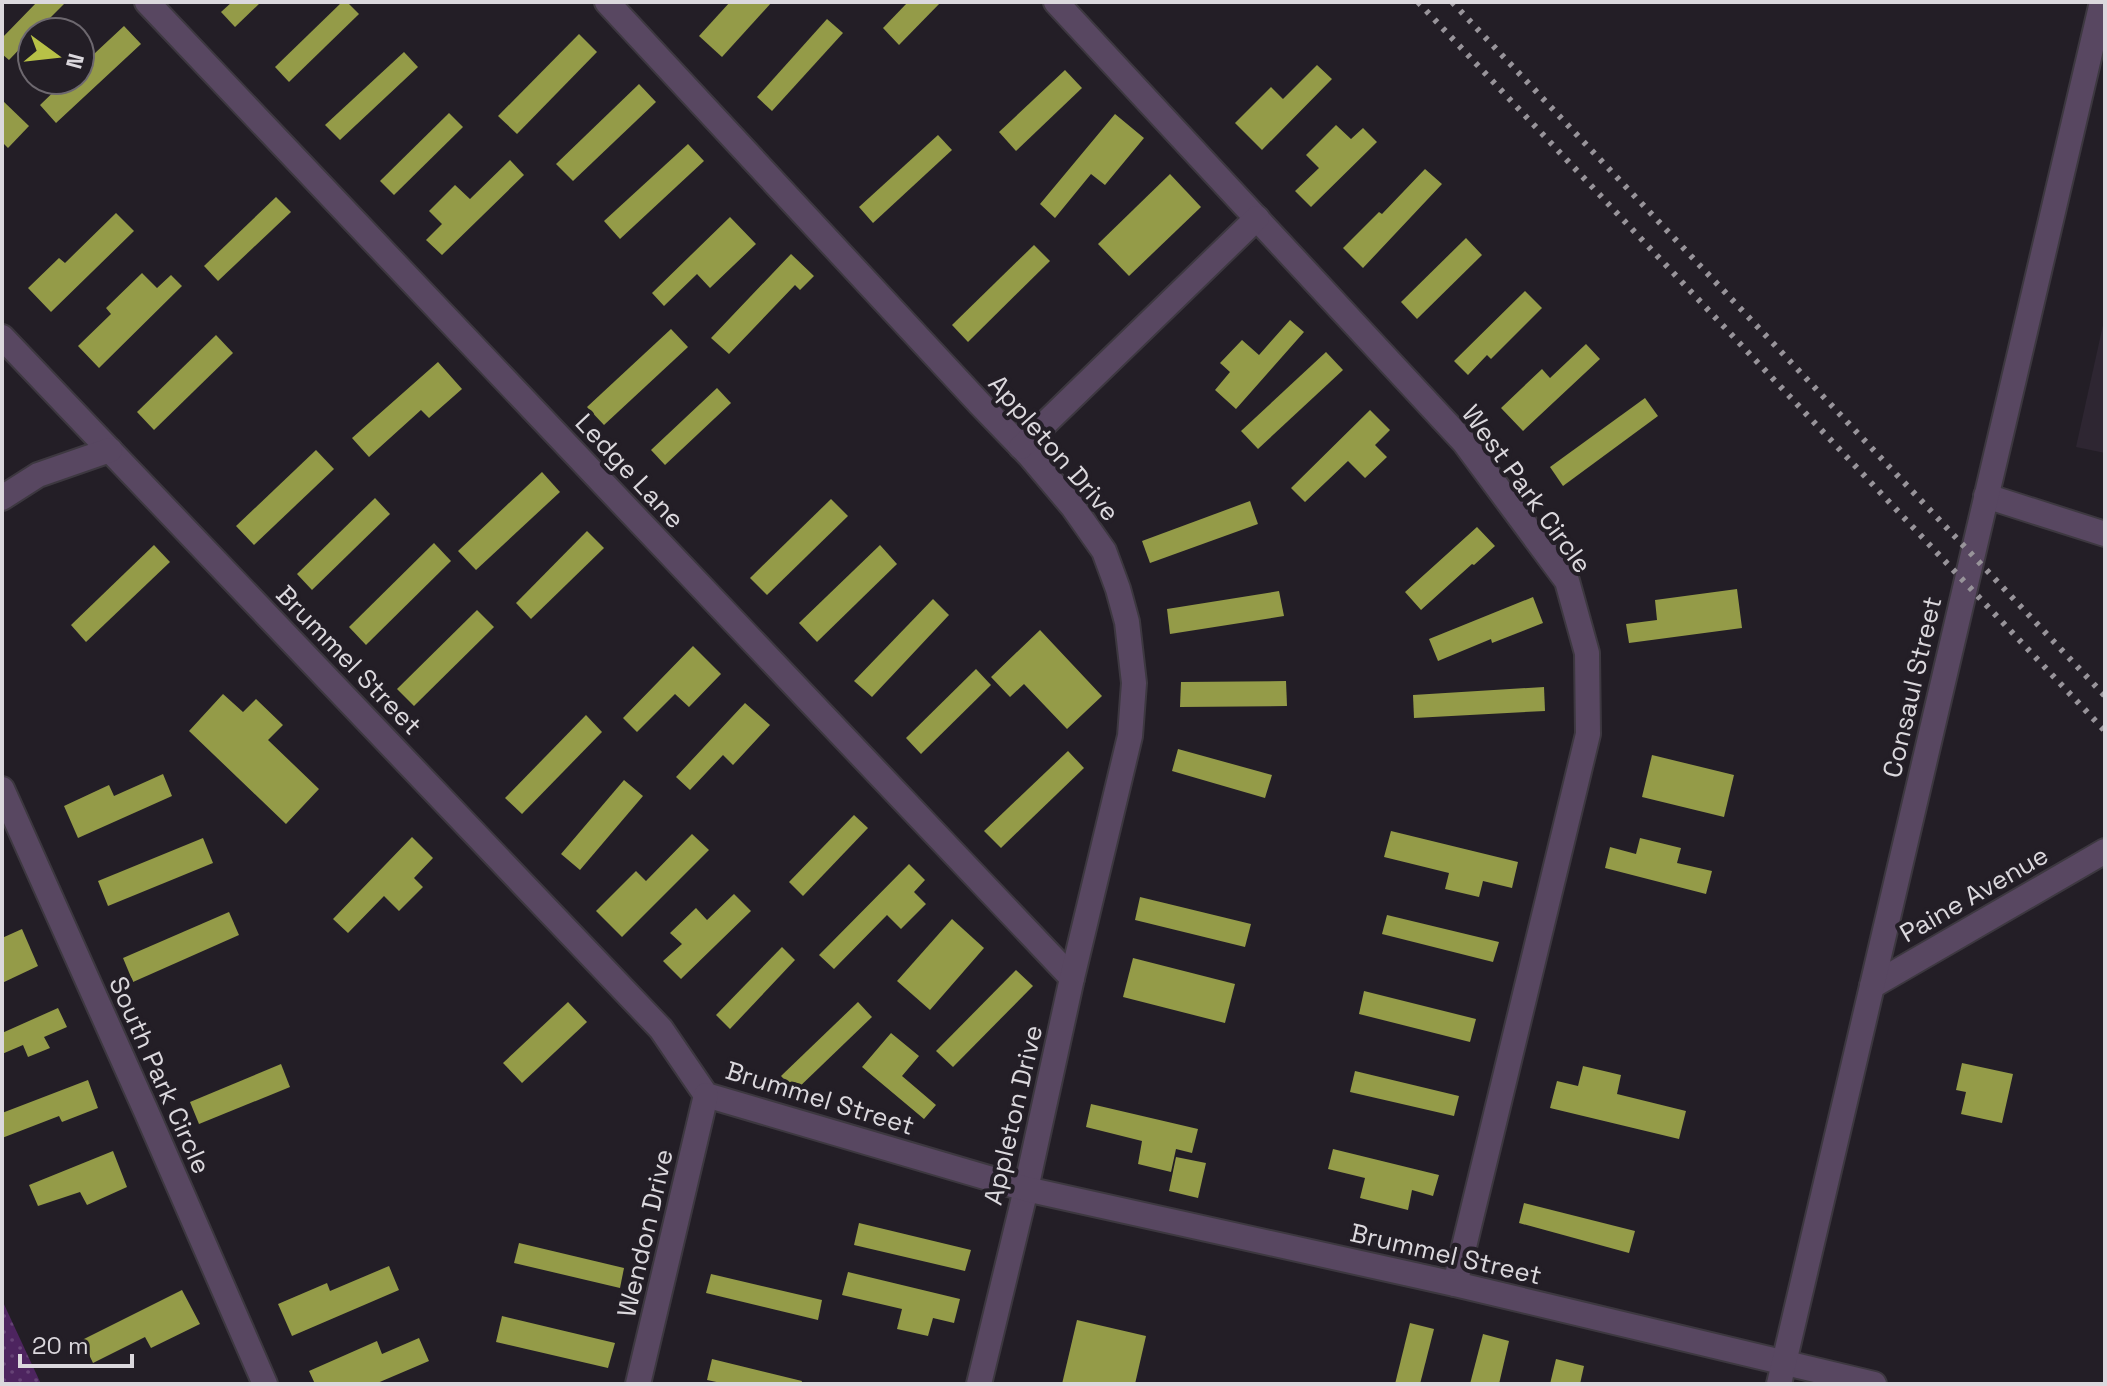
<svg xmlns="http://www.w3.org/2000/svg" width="2107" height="1386" font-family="'Space Grotesk',sans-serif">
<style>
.built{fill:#2e2632}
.park{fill:url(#park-dots)}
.building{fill:#949b48}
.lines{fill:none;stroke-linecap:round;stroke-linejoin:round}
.minor-casing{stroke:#3d3840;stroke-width:28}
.minor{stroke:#584761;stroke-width:24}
.rail{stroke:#98949a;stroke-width:6;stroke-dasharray:4 8;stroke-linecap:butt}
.labels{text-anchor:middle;stroke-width:8;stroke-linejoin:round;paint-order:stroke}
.street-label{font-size:26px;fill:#dbd8dd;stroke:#231e26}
</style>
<defs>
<pattern id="park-dots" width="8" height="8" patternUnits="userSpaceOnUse" patternTransform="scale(2)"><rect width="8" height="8" fill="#4d245f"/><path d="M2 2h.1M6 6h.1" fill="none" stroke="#664376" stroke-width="1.8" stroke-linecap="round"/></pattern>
</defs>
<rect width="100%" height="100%" fill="#231e26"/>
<path class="built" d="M2105,316V453L2076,447Z"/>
<path class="park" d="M2,1300L41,1384H2Z"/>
<g class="building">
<path d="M37,2H66L36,32H32V36L9,60L2,54V38Z"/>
<path d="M232,2H261L235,27L221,12Z"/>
<path d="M342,2H347L359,14L289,82L275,67Z"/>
<path d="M730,2H772L722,57L699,36Z"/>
<path d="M908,2H941L899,45L883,28Z"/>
<path d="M827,19L843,33L772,111L757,97Z"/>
<path d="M124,26L141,44L56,123L40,105L66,80H80V67Z"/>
<path d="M579,34L597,52L517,134L498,116Z"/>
<path d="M404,52L418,67L340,140L325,125Z"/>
<path d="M1317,65L1332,79L1262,150L1235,123L1271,87L1283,99Z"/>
<path d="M1065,70L1082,88L1016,151L999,132Z"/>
<path d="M639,84L656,102L573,181L556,164Z"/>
<path d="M2,100L29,126L8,148L2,142Z"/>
<path d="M449,113L463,127L394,195L380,181Z"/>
<path d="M1115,114L1144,138L1105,185L1091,174L1055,218L1040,204Z"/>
<path d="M1336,125L1351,139L1363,128L1377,142L1311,207L1295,191L1319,168L1306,155Z"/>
<path d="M938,135L952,150L873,223L859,207Z"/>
<path d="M688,144L704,161L620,239L604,221Z"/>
<path d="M510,160L524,175L442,255L426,240L442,224L429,211L455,185L470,199Z"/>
<path d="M1425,169L1442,184L1363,268L1343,248L1379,212L1382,214Z"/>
<path d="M1170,174L1201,207L1129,276L1098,244Z"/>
<path d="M276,197L291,212L218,281L204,266Z"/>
<path d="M116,213L134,231L51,312L28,288L59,258L65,263Z"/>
<path d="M730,217L756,244L710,288L697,274L664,306L652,293Z"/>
<path d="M1466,238L1482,255L1417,319L1401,302Z"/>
<path d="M1034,245L1050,261L968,342L952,325Z"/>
<path d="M791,254L814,276L800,290L795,285L729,354L711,338Z"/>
<path d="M142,273L157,288L171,275L182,286L99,368L78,346L111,314L106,308Z"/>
<path d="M1525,291L1542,308L1491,359L1487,355L1468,375L1454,361Z"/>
<path d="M1290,320L1304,332L1236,409L1215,390L1230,372L1220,363L1242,340L1259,355Z"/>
<path d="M671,329L688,347L604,425L587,407Z"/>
<path d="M216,335L233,353L154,430L137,412Z"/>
<path d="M1586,344L1600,359L1523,431L1501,408L1542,369L1550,378Z"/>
<path d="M1326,352L1343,370L1258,449L1241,431Z"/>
<path d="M438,362L462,389L429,418L421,410L369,457L352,438Z"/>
<path d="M717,388L731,403L665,465L651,450Z"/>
<path d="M1645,398L1658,416L1563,486L1550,467Z"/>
<path d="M1370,410L1390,430L1375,445L1387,457L1365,478L1348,461L1305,502L1291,488Z"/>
<path d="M316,450L334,469L254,545L236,526Z"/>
<path d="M542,472L560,492L476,570L458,551Z"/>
<path d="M375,498L390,514L312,590L297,574Z"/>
<path d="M831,499L848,516L767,595L750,578Z"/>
<path d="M1250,501L1258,524L1150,563L1142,541Z"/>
<path d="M1477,527L1495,546L1474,565L1472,564L1421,610L1405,592Z"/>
<path d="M587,531L604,548L531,619L516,603Z"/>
<path d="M434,543L451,561L366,645L349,627Z"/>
<path d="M154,545L170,562L86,642L71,625Z"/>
<path d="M880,545L897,564L817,642L799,623Z"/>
<path d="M1737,589L1742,628L1629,643L1626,624L1657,620L1655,600Z"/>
<path d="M1279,591L1284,616L1170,634L1167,609Z"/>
<path d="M1533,597L1543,623L1492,643L1491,639L1438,661L1429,639Z"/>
<path d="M933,599L949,615L872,697L854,681Z"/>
<path d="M477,610L494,627L414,706L397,689Z"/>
<path d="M1040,630L1102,696L1067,729L1024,684L1010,697L991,677Z"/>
<path d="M693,646L721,674L689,707L675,694L637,732L623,718Z"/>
<path d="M976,669L991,685L921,754L906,738Z"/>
<path d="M1286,681L1287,706L1180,707L1181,682Z"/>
<path d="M1544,687L1545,711L1414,718L1413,695Z"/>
<path d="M223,694L243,712L256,699L283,725L268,740L319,789L286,824L189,731Z"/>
<path d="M745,703L770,725L733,765L723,755L690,790L676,777Z"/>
<path d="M586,715L602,732L522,814L505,798Z"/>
<path d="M1178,749L1272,775L1265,798L1172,771Z"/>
<path d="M1068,751L1084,768L1001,848L984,831Z"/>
<path d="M1652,755L1734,775L1724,817L1642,797Z"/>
<path d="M163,774L172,796L78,838L64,806L109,785L114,796Z"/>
<path d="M624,780L643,796L580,870L561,854Z"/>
<path d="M854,815L868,828L803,896L789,882Z"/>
<path d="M1391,831L1518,862L1512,888L1483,881L1479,897L1445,889L1449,873L1384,857Z"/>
<path d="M692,834L709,850L622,937L596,911L636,871L646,881Z"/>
<path d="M412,837L433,858L414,878L423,887L399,911L384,896L348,933L333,919Z"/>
<path d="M203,838L213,863L108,906L98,881Z"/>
<path d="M1640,838L1681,848L1677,863L1712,871L1706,894L1605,868L1610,847L1636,854Z"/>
<path d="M909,864L925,880L914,892L926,904L901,929L887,915L834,969L819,955Z"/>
<path d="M734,894L751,911L681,979L663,961L682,944L670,933L696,908L707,920Z"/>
<path d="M1140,897L1251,924L1245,947L1135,920Z"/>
<path d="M229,912L239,935L133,982L123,958Z"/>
<path d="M1387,915L1499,942L1493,962L1382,934Z"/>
<path d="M952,919L984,948L930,1010L897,981Z"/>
<path d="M22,929L38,966L2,983V938Z"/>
<path d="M782,947L795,960L730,1029L716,1015Z"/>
<path d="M1133,958L1235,984L1225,1023L1123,997Z"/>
<path d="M1016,970L1033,986L953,1067L936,1051Z"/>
<path d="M1364,991L1476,1019L1470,1042L1359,1014Z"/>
<path d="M568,1002L587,1022L522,1083L503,1063Z"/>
<path d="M858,1002L872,1017L795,1091L781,1076Z"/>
<path d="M58,1008L67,1027L44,1037L50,1048L28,1057L23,1045L2,1054V1033Z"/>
<path d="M891,1033L919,1056L902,1076L936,1105L924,1119L862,1067Z"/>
<path d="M1962,1063L2013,1074L2002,1123L1961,1114L1966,1092L1956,1090Z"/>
<path d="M281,1064L290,1087L199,1124L190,1102Z"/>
<path d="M1583,1066L1621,1075L1617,1094L1686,1111L1679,1139L1550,1108L1557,1081L1578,1086Z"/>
<path d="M1355,1071L1459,1096L1454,1116L1350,1092Z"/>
<path d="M88,1080L98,1108L62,1122L59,1116L2,1138V1113Z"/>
<path d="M1091,1104L1198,1129L1192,1153L1176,1149L1171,1172L1138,1164L1142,1141L1086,1127Z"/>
<path d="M1333,1149L1439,1175L1433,1196L1412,1190L1408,1210L1360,1198L1365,1178L1328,1169Z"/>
<path d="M113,1151L127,1187L87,1205L80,1192L38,1206L29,1185Z"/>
<path d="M1176,1157L1206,1163L1198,1198L1169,1191Z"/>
<path d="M1524,1203L1635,1231L1629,1253L1519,1223Z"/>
<path d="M859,1223L971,1250L965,1271L854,1245Z"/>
<path d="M519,1243L624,1268L620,1288L514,1263Z"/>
<path d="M389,1266L399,1290L292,1336L278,1304L327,1283L330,1291Z"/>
<path d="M848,1272L960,1299L954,1323L933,1318L928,1336L897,1329L902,1309L842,1295Z"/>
<path d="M711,1274L822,1300L818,1320L706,1293Z"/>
<path d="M182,1290L200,1324L151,1348L145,1337L93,1363L82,1340Z"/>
<path d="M502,1316L615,1343L608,1368L496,1342Z"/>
<path d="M1077,1320L1146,1336L1135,1384H1062Z"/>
<path d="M1410,1323L1434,1329L1420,1384H1395Z"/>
<path d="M1483,1334L1509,1341L1499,1384H1470Z"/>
<path d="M419,1338L429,1361L375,1384H315L309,1371L377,1341L382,1354Z"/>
<path d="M712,1359L802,1381L801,1384H726L707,1380Z"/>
<path d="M1556,1359L1584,1366L1580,1384H1550Z"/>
</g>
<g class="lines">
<g class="minor-casing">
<g id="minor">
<path d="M147,2L1072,978"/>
<path d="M607,2L980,404L1030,456L1073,507L1104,551L1118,589L1127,622L1134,683L1130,736L1072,978L1026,1189L979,1384"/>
<path d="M1056,2L1464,442L1567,581L1587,653L1588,734L1455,1284"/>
<path d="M2,337L661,1029L706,1095L1026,1189L1455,1284L1874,1384"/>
<path d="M1021,447L1257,218"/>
<path d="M1986,496L2105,534"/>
<path d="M2,498L38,475L110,450"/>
<path d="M2,789L146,1111L265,1384"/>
<path d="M1872,986L2105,851"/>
<path d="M638,1384L706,1095"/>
<path d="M1779,1384L2102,2"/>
</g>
</g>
<use href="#minor" class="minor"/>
<g class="rail">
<path d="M1418,2L2105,731"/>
<path d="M1452,2L2105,696"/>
</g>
</g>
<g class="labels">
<g class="street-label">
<text transform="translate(1054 448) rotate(49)" y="9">Appleton Drive</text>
<text transform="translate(630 471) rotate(47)" y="9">Ledge Lane</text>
<text transform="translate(1527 489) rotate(54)" y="9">West Park Circle</text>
<text transform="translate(349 660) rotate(46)" y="9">Brummel Street</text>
<text transform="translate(1912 687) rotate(-77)" y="9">Consaul Street</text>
<text transform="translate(1974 894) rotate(-30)" y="9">Paine Avenue</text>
<text transform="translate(160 1075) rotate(66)" y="9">South Park Circle</text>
<text transform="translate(820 1098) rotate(17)" y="9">Brummel Street</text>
<text transform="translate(1013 1115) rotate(-77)" y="9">Appleton Drive</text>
<text transform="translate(645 1233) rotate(-77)" y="9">Wendon Drive</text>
<text transform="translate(1446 1254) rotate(13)" y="9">Brummel Street</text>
</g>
</g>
<rect width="2107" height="1386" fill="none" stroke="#dbd8dd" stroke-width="8"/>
<g transform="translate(56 56) rotate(105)"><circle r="38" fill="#231e26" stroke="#6d686f" stroke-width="2"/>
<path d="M0-6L14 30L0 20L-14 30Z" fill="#b8c147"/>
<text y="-12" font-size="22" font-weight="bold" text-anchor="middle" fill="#dbd8dd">N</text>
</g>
<path d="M20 1354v12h112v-12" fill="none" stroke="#dbd8dd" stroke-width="4"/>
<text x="32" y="1354" font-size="24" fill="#dbd8dd" stroke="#231e26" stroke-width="6" paint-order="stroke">20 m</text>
</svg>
